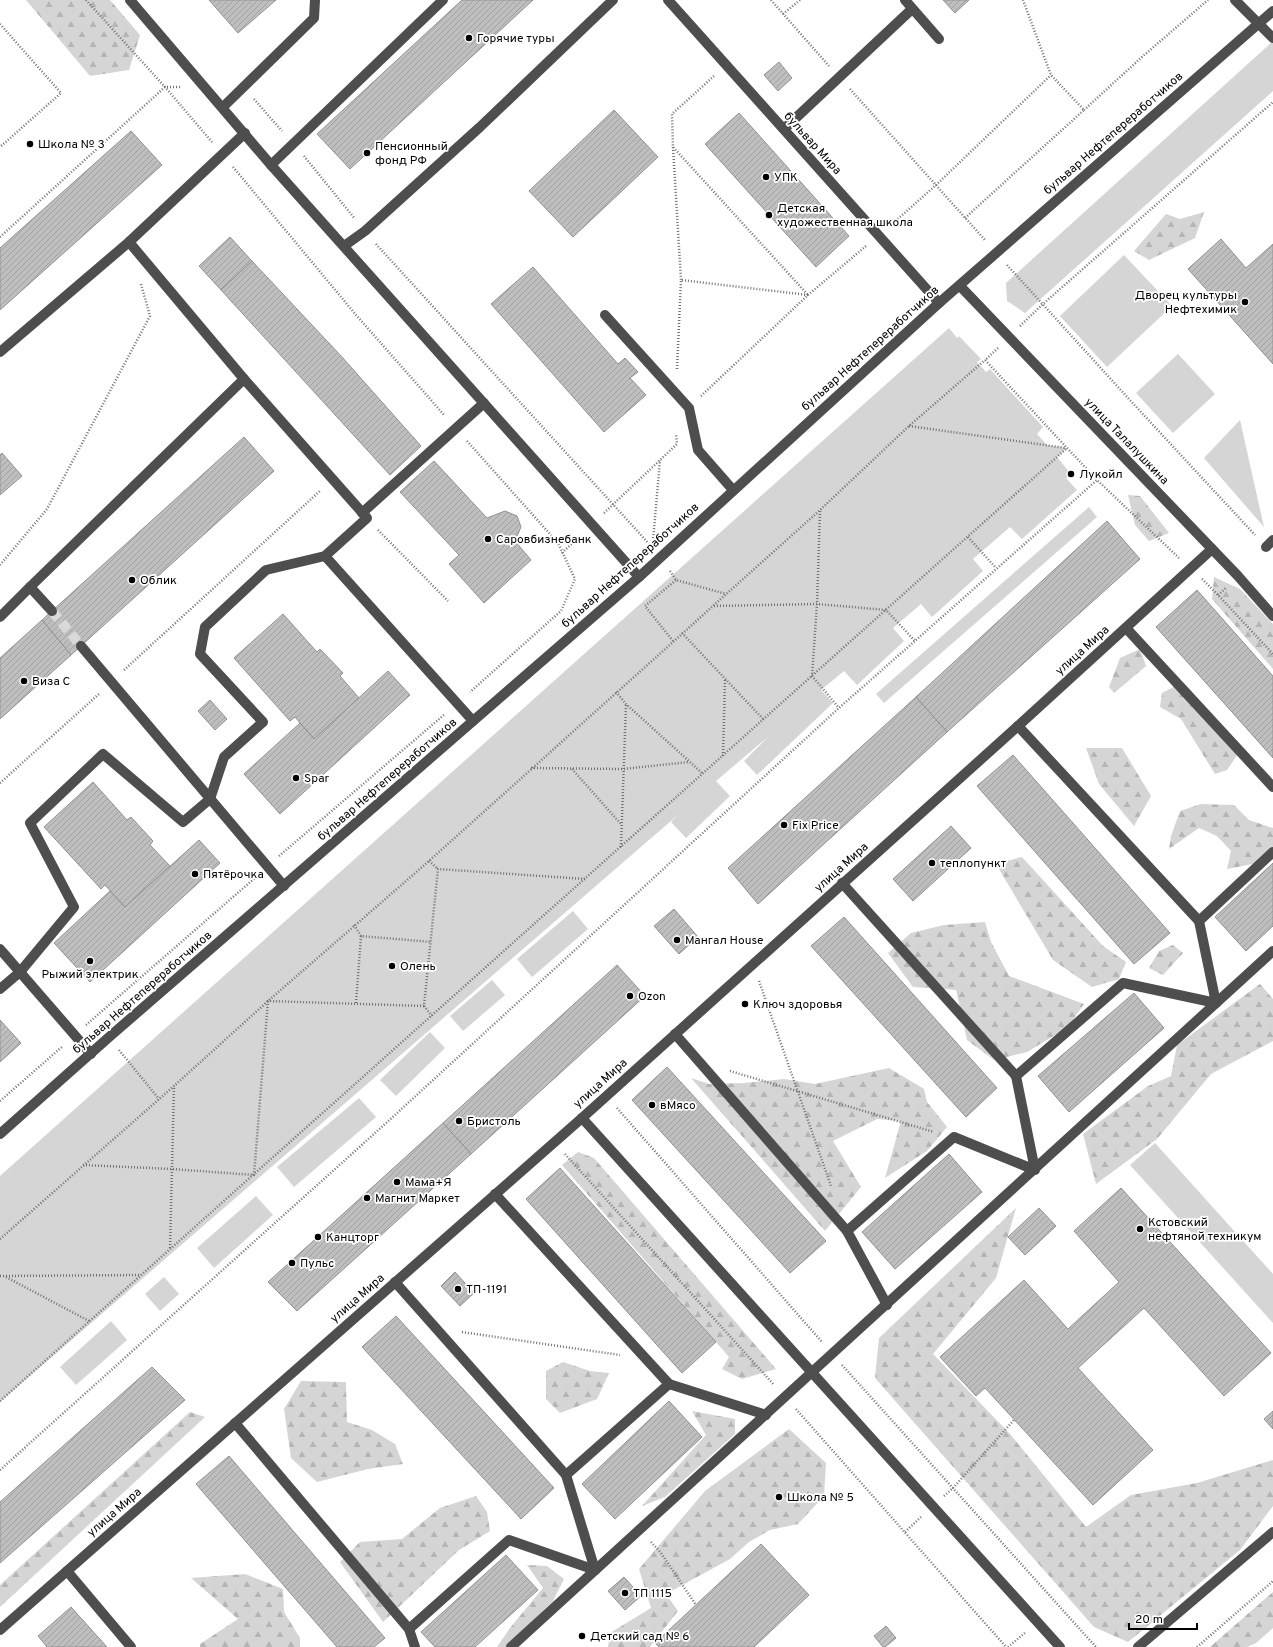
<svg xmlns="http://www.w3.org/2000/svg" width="1273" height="1647" font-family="Overpass,sans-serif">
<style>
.green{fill:#d5d5d5}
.forest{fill:url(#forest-firs)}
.building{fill:url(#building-hatch);stroke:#929292}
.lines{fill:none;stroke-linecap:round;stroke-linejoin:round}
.minor-tunnel{stroke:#d9d9d9;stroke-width:10;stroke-dasharray:10 5;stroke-linecap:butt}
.path{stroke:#707070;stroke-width:2.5;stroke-dasharray:1 2;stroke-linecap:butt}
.minor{stroke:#4e4e4e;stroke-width:10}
.poi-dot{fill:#000;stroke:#fff;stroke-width:1.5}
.labels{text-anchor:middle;stroke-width:3.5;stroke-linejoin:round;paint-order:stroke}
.poi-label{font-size:12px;fill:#000;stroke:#fff;text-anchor:start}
.street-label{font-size:12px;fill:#000;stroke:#fff}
</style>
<defs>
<pattern id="forest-firs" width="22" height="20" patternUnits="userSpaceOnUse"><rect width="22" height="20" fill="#d5d5d5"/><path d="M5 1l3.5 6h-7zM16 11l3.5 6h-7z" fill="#b5b5b5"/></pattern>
<pattern id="building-hatch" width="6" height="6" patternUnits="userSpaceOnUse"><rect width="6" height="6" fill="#bebebe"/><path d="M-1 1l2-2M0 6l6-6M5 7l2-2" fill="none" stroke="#a2a2a2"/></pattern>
</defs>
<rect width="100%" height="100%" fill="#fff"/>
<g class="green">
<path d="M1273,41V91L1025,313L1007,301L1006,283Z"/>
<path d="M1124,255L1172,306L1107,367L1060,316Z"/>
<path d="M949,328L957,338L959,336L981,359L977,362L986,372L990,369L1043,427L1037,434L1047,445L1067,448L1057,457L1071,474L1066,478L1077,490L1022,539L1010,527L973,559L983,571L932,617L921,604L893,628L904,641L857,685L844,671L821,690L833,703L757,775L744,761L769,736L716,781L730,796L686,838L671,822L679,814L0,1402V1176Z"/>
<path d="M1178,354L1215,394L1173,433L1136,393Z"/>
<path d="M1240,420L1264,527L1204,458Z"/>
<path d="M1089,507L1097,517L884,703L876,694Z"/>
<path d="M573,911L588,929L532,977L517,959Z"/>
<path d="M492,980L505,995L463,1031L450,1016Z"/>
<path d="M430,1032L445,1048L396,1096L380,1080Z"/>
<path d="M359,1098L376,1117L294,1187L277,1167Z"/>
<path d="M1155,1143L1273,1274V1323L1130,1165Z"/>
<path d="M256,1196L273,1215L214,1268L197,1248Z"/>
<path d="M164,1277L179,1294L160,1311L145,1294Z"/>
<path d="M111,1321L127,1340L76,1385L60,1367Z"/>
</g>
<g class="forest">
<path d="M26,0H110L140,35L129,70L90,76Z"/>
<path d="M1204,212L1195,238L1149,260L1134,251L1166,214L1180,219Z"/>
<path d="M1128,495L1140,496L1169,533L1149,541L1135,525Z"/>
<path d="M1214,577L1240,589L1273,624V669L1212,599Z"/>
<path d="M1140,649L1146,666L1114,693L1109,687L1120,658Z"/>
<path d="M1183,682L1242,748L1227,770L1215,774L1181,719L1160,707L1162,693Z"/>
<path d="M1086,748H1122L1151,796L1134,826L1099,784Z"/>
<path d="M1201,804L1234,805L1249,820L1273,828V860L1227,869L1231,851L1217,836L1199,828L1169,849L1171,836L1180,811Z"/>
<path d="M1022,857L1103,946L1126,962L1119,979L1092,987L1053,960L996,864Z"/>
<path d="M985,922L991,942L1009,976L1084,1004L1067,1028L1027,1052L994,1060L967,1040L956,990L913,987L888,953L911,933L944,925Z"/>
<path d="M1173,945L1183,953L1163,975L1149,968L1159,951Z"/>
<path d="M1260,984L1273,999V1041L1211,1074L1157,1139L1096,1184L1083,1134L1148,1086L1171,1076L1177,1045Z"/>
<path d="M889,1068L924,1089L927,1102L947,1127L927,1151L885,1178L901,1121L877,1119L833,1141L861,1187L825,1231L691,1078L709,1084L744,1083L784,1079L815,1084Z"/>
<path d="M578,1152L594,1158L776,1369L742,1379L722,1369L729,1357L562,1165Z"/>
<path d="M1016,1208L996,1278L933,1354L1010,1434L1086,1527L1131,1495L1197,1483L1273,1460V1506L1240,1550L1128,1642L1094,1627L875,1378L879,1338Z"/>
<path d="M563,1362L590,1371L609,1373L597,1399L560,1413L546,1399V1371Z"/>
<path d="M301,1381L346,1382L347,1422L372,1430L395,1444L403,1464L368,1469L317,1482L291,1458L284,1409Z"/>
<path d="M692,1411L735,1419V1434L665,1497L642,1506L706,1435Z"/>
<path d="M190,1412L205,1417L0,1607V1585Z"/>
<path d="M789,1429L826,1463L824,1496L798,1524L770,1530L749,1542L730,1559L666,1594L678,1611L650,1647H608L610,1633L651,1608L639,1569L705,1491Z"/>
<path d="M476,1496L487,1512L490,1531L459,1550L383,1622L340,1562L360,1542L402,1539L440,1508Z"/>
<path d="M527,1565L547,1566L564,1579L553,1601L506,1647H497L510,1628L543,1588Z"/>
<path d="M245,1574L283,1589L284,1612L300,1638V1647H200V1644L238,1619L191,1578Z"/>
<path d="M1273,1592V1628L1256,1643L1247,1647H1210Z"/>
</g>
<g class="building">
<path d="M209,0H276L238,33Z"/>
<path d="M462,0H533L350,169L317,134Z"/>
<path d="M943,0H969L955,13Z"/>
<path d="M779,62L792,78L778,91L764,75Z"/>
<path d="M614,110L658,157L573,237L529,191Z"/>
<path d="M739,113L849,236L816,267L705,144Z"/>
<path d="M131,131L162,165L0,310V248Z"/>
<path d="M230,237L252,261L221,290L199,266Z"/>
<path d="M1221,239L1246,268L1273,244V364L1188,269Z"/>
<path d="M252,261L342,357L421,446L390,475L221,290Z"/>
<path d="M533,267L618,364L625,358L638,372L630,378L646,395L604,432L491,304Z"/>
<path d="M244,437L274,471L71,655L42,620Z"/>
<path d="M2,453L22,476L0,495V455Z"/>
<path d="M434,461L487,518L505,511L517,516L521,527L515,541L531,560L484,603L449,564L459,555L400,492Z"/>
<path d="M1107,521L1140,559L947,732L916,697Z"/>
<path d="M1197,590L1273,676V758L1156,627Z"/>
<path d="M283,614L317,652L320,649L343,673L340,676L359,698L314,739L295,717L290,721L234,658Z"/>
<path d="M42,620L71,655L0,719V658Z"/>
<path d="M388,671L410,695L280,814L244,774L300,723L314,739Z"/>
<path d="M916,697L947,732L758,904L728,868Z"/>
<path d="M210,700L227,719L215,730L198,711Z"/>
<path d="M1013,755L1170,933L1134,964L977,786Z"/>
<path d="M93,782L127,820L131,817L153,841L150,845L170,866L125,907L105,885L101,889L44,827Z"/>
<path d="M951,826L971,848L913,901L893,879Z"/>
<path d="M199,840L220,863L90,982L54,943L110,891L125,907Z"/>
<path d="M1273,863V926L1246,951L1215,917Z"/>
<path d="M674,909L698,937L679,954L654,926Z"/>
<path d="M844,917L997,1088L966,1117L811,946Z"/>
<path d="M617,965L645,996L471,1154L443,1123Z"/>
<path d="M1134,993L1164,1028L1069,1112L1038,1076Z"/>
<path d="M0,1020L21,1043L0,1062Z"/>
<path d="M667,1067L826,1241L790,1273L632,1100Z"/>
<path d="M443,1123L471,1154L297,1311L268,1282Z"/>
<path d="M949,1154L982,1192L895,1269L862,1232Z"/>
<path d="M560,1168L716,1342L682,1373L526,1199Z"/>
<path d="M1121,1188L1271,1353L1224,1396L1144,1308L1078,1368L1153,1450L1093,1505L985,1388L976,1396L940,1357L1024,1280L1068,1329L1119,1282L1074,1231Z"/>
<path d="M1039,1208L1056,1226L1025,1255L1008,1237Z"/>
<path d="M455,1272L474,1293L460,1306L441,1286Z"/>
<path d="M396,1316L554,1488L521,1519L362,1347Z"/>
<path d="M152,1367L185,1400L0,1563V1502Z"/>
<path d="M669,1401L702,1437L615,1519L582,1484Z"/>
<path d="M1273,1411V1429L1264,1419Z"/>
<path d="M229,1456L385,1638L374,1647H337L196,1484Z"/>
<path d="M761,1544L809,1595L754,1647H659L655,1643Z"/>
<path d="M506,1555L538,1590L475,1647H435L421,1632Z"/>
<path d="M624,1577L641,1596L625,1610L608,1591Z"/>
<path d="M71,1607L107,1647H47L38,1636Z"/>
<path d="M886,1626L896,1638L885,1647H883L874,1636Z"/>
</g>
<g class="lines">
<path class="minor-tunnel" d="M52,611L81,646"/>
<g class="path">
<path d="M86,0L165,87L212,142"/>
<path d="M771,0L829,66"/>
<path d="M783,14L800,0"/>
<path d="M0,24L61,93L0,147"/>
<path d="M714,76L672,114L673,147L808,295"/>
<path d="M850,89L985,240"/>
<path d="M254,99L282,131"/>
<path d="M1084,110L1142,57L1208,0"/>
<path d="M673,147L681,280"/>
<path d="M304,156L355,219"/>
<path d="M233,167L356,315L445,416"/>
<path d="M965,218L1084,110L1051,75L1023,0"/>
<path d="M891,225L936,185L1051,75"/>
<path d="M0,237L165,87H182"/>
<path d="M376,244L650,545"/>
<path d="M1007,265L1128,398L1255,535"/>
<path d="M1020,326L1043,304L1273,102"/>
<path d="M998,348L985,360L1097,480L1179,558"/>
<path d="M677,369L681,280L808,295"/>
<path d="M701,396L808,295L866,246"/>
<path d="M909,426L1066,448"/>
<path d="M467,441L558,543L575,579L561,611L470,692"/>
<path d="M820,511L817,604L812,676L839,708"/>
<path d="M604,513L677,444L676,434"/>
<path d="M378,530L448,601"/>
<path d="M968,537L996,568"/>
<path d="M653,541L660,460"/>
<path d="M562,553L580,536"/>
<path d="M0,565L47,509L150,316L141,284"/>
<path d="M670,571L676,580L726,594"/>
<path d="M1202,579L1218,595L1273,654"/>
<path d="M1218,595L1227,587"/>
<path d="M714,606L817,604L886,610L915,641"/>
<path d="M682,633L764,720"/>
<path d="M673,641L645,606L676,580"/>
<path d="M124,670L321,490"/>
<path d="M616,692L626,704L702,773"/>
<path d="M723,756L725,679"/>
<path d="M531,768L623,769L689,762"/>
<path d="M572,769L621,824"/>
<path d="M0,783L100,693"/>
<path d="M621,847L626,704"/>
<path d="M279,856L445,714"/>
<path d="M429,861L438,869"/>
<path d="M354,925L361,936"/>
<path d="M759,981L831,1186"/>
<path d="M356,1003L361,936L431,942"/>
<path d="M424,1006L432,1016"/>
<path d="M86,1025L256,877"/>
<path d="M119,1050L159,1099"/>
<path d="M730,1071L934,1132"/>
<path d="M0,1101L63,1046"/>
<path d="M617,1108L822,1342"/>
<path d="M565,1154L774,1385"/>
<path d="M83,1165L172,1169L254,1175L268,1001L424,1006L438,869L585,879"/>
<path d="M0,1239L174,1086L268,1001L429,861L820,510L909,426L985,360"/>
<path d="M170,1248L174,1087"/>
<path d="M0,1276L141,1275"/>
<path d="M6,1277L89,1321"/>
<path d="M462,1332L620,1355"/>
<path d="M842,1365L1096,1647"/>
<path d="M0,1401L1067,448"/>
<path d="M796,1409L1006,1647"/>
<path d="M0,1470L384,1125L839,708L1097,480"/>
<path d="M944,1496L953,1488L1014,1420"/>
<path d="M905,1532L921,1517"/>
<path d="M651,1542L661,1553L696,1605"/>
<path d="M1008,1647L1026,1632"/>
<path d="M1197,1647L1273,1581"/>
</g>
<g class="minor">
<path d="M130,0L271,165L639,577"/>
<path d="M668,0L939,303"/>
<path d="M905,0L939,39"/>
<path d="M1235,0L1273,38"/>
<path d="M223,107L314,18L315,0"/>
<path d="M784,129L912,9"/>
<path d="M271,165L443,0"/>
<path d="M344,246L365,231L480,127L613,0"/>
<path d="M960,286L1238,576L1273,616"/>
<path d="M605,315L689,408L698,450L733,490"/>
<path d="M0,352L129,242L245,133"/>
<path d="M362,513L484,403"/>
<path d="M1266,547L1273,540"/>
<path d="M325,556L473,721"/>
<path d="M30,587L244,379L129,242"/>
<path d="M0,617L30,587L52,611"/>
<path d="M1126,628L1273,787"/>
<path d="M81,646L284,886"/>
<path d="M1018,726L1199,921"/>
<path d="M842,883L1016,1076"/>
<path d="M0,949L91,1054"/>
<path d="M0,989L20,972L74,907L30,823L103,754L183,822L210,799L224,757L263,722L200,654L205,627L266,570L325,556L367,518L244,379"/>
<path d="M675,1034L847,1231"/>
<path d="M582,1118L1060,1647"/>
<path d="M0,1134L108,1038L639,577L939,303L1273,11"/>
<path d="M495,1194L669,1384"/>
<path d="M395,1282L566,1475L595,1570"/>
<path d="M887,1305L847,1231L954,1137L1035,1170L1016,1076L1123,983L1216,1003L1199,921L1273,852"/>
<path d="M235,1423L409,1629L415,1647"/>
<path d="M566,1475L669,1384L766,1415"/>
<path d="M67,1571L131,1647"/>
<path d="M409,1629L509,1540L595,1570"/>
<path d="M0,1630L582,1118L1018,726L1212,549"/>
<path d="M511,1647L1273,951"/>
<path d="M1138,1647L1273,1532"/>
</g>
</g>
<g class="poi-dot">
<circle cx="469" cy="38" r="4"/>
<circle cx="30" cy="144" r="4"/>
<circle cx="367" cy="153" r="4"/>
<circle cx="766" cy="177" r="4"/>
<circle cx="769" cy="215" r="4"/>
<circle cx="1245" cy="302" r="4"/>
<circle cx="1071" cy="474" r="4"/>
<circle cx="488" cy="539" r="4"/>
<circle cx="132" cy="580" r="4"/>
<circle cx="24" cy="681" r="4"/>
<circle cx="296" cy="778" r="4"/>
<circle cx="784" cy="825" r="4"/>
<circle cx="932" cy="863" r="4"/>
<circle cx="195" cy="874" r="4"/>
<circle cx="677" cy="940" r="4"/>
<circle cx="90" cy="961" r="4"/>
<circle cx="392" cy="966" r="4"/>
<circle cx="630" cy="996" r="4"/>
<circle cx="745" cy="1004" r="4"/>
<circle cx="652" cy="1105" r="4"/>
<circle cx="459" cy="1121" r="4"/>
<circle cx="397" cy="1182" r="4"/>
<circle cx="367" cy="1198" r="4"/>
<circle cx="1140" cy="1229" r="4"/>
<circle cx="318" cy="1237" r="4"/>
<circle cx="292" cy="1263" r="4"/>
<circle cx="458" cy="1289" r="4"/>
<circle cx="779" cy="1497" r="4"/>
<circle cx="625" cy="1593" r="4"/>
<circle cx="582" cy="1636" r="4"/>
</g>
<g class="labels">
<g class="poi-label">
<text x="477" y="42">Горячие туры</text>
<text x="38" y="148">Школа № 3</text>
<text x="375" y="150">Пенсионный<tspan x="375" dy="14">фонд РФ</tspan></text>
<text x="774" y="181">УПК</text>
<text x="777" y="212">Детская<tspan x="777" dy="14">художественная школа</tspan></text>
<text x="1237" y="299" text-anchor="end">Дворец культуры<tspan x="1237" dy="14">Нефтехимик</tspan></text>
<text x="1079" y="478">Лукойл</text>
<text x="496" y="543">Саровбизнебанк</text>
<text x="140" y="584">Облик</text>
<text x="32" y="685">Виза С</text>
<text x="304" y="782">Spar</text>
<text x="792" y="829">Fix Price</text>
<text x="940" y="867">теплопункт</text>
<text x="203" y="878">Пятёрочка</text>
<text x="685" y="944">Мангал House</text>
<text x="400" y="970">Олень</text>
<text x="90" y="978" text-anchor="middle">Рыжий электрик</text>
<text x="638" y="1000">Ozon</text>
<text x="753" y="1008">Ключ здоровья</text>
<text x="660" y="1109">вМясо</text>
<text x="467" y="1125">Бристоль</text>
<text x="405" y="1186">Мама+Я</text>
<text x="375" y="1202">Магнит Маркет</text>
<text x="1148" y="1226">Кстовский<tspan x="1148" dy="14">нефтяной техникум</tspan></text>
<text x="326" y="1241">Канцторг</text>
<text x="300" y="1267">Пульс</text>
<text x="466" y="1293">ТП-1191</text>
<text x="787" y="1501">Школа № 5</text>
<text x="633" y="1597">ТП 1115</text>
<text x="590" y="1640">Детский сад № 6</text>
</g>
<g class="street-label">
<text transform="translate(1113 133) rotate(-41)" y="4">бульвар Нефтепереработчиков</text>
<text transform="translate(813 143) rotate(48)" y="4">бульвар Мира</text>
<text transform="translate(870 348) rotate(-42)" y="4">бульвар Нефтепереработчиков</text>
<text transform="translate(1127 441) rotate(46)" y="4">улица Талалушкина</text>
<text transform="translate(630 565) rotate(-42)" y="4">бульвар Нефтепереработчиков</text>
<text transform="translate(1082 650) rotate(-42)" y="4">улица Мира</text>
<text transform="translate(387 779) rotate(-41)" y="4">бульвар Нефтепереработчиков</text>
<text transform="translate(841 867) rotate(-42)" y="4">улица Мира</text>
<text transform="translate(142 992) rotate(-41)" y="4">бульвар Нефтепереработчиков</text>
<text transform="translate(600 1083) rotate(-42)" y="4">улица Мира</text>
<text transform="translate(357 1298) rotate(-41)" y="4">улица Мира</text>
<text transform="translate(114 1512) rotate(-41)" y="4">улица Мира</text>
</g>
</g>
<path d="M1129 1623v6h68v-6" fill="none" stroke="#000000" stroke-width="2"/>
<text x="1135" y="1623" font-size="12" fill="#000000" stroke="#ffffff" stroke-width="3" paint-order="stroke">20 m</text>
</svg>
